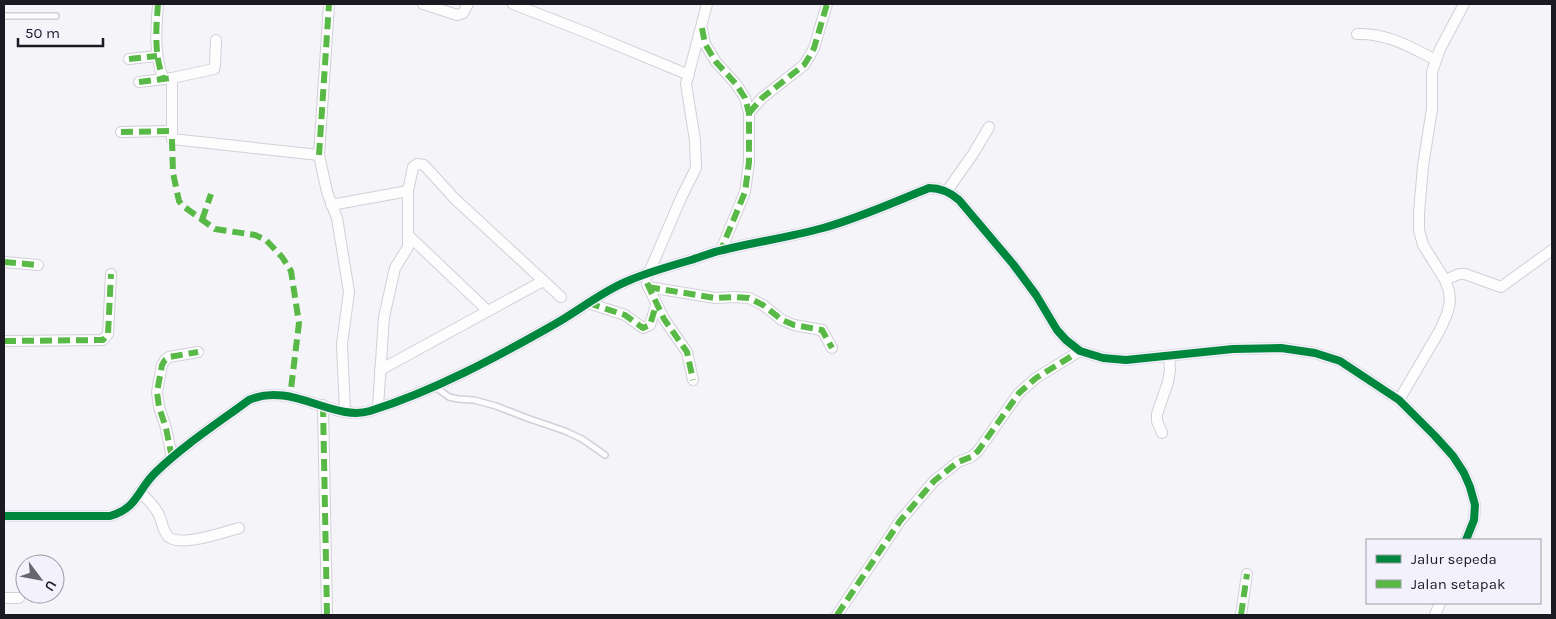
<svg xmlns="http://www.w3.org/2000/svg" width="1556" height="619" font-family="Karla,sans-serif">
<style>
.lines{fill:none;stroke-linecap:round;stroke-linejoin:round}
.lane-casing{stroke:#d1d0d8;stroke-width:8}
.street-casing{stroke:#d1d0d8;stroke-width:12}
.lane{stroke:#fdfdfe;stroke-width:5}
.street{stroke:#fdfdfe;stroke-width:10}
.quiet{stroke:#58b947;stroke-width:6;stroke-dasharray:12 6;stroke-linecap:butt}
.cycleway-casing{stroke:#f3f1fc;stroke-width:11}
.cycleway{stroke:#00873e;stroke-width:8}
</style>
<rect width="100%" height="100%" fill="#f4f4f9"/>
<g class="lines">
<g class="lane-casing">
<g id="lane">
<path d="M4,16H56"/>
<path d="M434,386L449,397L458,399L474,400L496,406L527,418L565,431L582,439L605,455"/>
</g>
</g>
<g class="street-casing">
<g id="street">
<path d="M158,4C156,29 154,54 163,78"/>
<path d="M329,4L319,155L327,192L337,218L349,292L342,344L345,411"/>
<path d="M423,4L457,15L463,13L468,4"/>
<path d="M513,4L585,32L689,75"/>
<path d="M702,29L705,44L716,62L736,84L745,98L749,113V162L745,192L721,250"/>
<path d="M1357,34C1388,33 1410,47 1436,60"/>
<path d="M129,59L157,56"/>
<path d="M172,78V139L319,155"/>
<path d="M139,82L172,78L214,69L215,65L216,40"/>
<path d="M749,113L762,98L804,65L809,57L814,48L827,4"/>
<path d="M121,132L171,131"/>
<path d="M947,191L973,154L989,127"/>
<path d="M331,205L408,191"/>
<path d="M408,235L488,311"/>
<path d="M4,262L38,265"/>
<path d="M648,275L681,198L696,168L695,140L686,84L707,4"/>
<path d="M1445,280L1459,274H1465L1501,287L1552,250"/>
<path d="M647,284L664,319L687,352L693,380"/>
<path d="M648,287L715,298L734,297L749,298L763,305L782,320L794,325L822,330L832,348"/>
<path d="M588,303L625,315L643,328L650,325L656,305"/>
<path d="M4,341L103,340L108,334L111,274"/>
<path d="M380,370L543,281"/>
<path d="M1399,400L1440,330L1447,314L1450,302L1449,291L1445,280L1423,245L1419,230V213L1423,166L1432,109V72L1440,49L1464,4"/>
<path d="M323,405L327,615"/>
<path d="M378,407L384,317L395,268L408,247V191L413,167L417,164L424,165L455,199L561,297"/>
<path d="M1162,433L1157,421V414L1168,382L1170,370L1169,356"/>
<path d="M172,458L166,428L159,407L157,392L162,365L165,360L169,357L198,352"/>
<path d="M140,492C147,499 154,505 158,513C162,520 162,529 167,535C176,549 225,532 239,528"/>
<path d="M4,516H110C138,508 137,490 156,472C184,445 218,423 249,400C291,381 333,422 370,411C434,391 497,357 555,324C580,310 602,291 630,280C649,272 670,266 691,260C701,257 712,252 723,250C756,242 790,237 823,228C859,218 894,202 929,188C941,188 950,192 959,200L1013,264L1036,295L1057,330L1066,340L1080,351L1103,358L1126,360L1233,349L1281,348L1315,353L1340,361L1399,400L1435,436L1453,456L1464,473L1470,487L1475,505L1474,520L1466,540"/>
<path d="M4,598H19"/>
<path d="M837,615L900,521L934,481L958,462L971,457L978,451L1019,393L1036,378L1080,351"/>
<path d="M1241,615L1247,574"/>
<path d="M1435,615L1440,603"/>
</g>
</g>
<use href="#lane" class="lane"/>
<use href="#street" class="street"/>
<g class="quiet">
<path d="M158,4C156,29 154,54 163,78"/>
<path d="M702,28L705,44L716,62L736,84L745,98L749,113V162L745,192L721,250"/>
<path d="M129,59L157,56"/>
<path d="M139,82L172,78"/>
<path d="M749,113L762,98L804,65L809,57L814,48L827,4"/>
<path d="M121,132L171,131"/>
<path d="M172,139L173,173L179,201L183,206L215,229L255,235L266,240L282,257L291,271L299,323L290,397"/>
<path d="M319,155L329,4"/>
<path d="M202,220L211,194"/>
<path d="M4,262L38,265"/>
<path d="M647,283L664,319L687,352L693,380"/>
<path d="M648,287L715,298L734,297L749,298L763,305L782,320L794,325L822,330L832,348"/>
<path d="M588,303L625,315L643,328L650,325L656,305"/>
<path d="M4,341L103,340L108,334L111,274"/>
<path d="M323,405L327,615"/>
<path d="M172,458L166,428L159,407L157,392L162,365L165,360L169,357L198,352"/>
<path d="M837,615L900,521L934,481L958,462L971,457L978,451L1019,393L1036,378L1080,351"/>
<path d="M1241,615L1247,574"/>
</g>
<g class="cycleway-casing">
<path id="cycleway" d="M4,516H110C138,508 137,490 156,472C184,445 218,423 249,400C291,381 333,422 370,411C434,391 497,357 555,324C580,310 602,291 630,280C649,272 670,266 691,260C701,257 712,252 723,250C756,242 790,237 823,228C859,218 894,202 929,188C941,188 950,192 959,200L1013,264L1036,295L1057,330L1066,340L1080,351L1103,358L1126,360L1233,349L1281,348L1315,353L1340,361L1399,400L1435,436L1453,456L1464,473L1470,487L1475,505L1474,520L1466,540"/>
</g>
<use href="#cycleway" class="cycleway"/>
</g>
<rect width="1556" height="619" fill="none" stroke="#1b1922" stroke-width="10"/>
<rect x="1366" y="539" width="175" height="65" fill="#f3f1fc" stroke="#9d9ba5"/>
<rect x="1376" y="555" width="25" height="8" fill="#00873e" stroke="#9d9ba5"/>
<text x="1411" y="564" font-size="15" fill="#1b1922">Jalur sepeda</text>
<rect x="1376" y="580" width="25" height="8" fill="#58b947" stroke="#9d9ba5"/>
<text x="1411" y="589" font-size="15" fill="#1b1922">Jalan setapak</text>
<g transform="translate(40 579) rotate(122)"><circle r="24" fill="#f3f1fc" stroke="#9d9ba5"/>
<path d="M0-4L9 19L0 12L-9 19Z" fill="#67666d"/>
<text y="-8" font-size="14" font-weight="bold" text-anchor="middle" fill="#1b1922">U</text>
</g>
<path d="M18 38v8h85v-8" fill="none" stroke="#1b1922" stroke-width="2.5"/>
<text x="25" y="38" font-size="15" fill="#1b1922" stroke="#f3f1fc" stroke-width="4" paint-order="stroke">50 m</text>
</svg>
